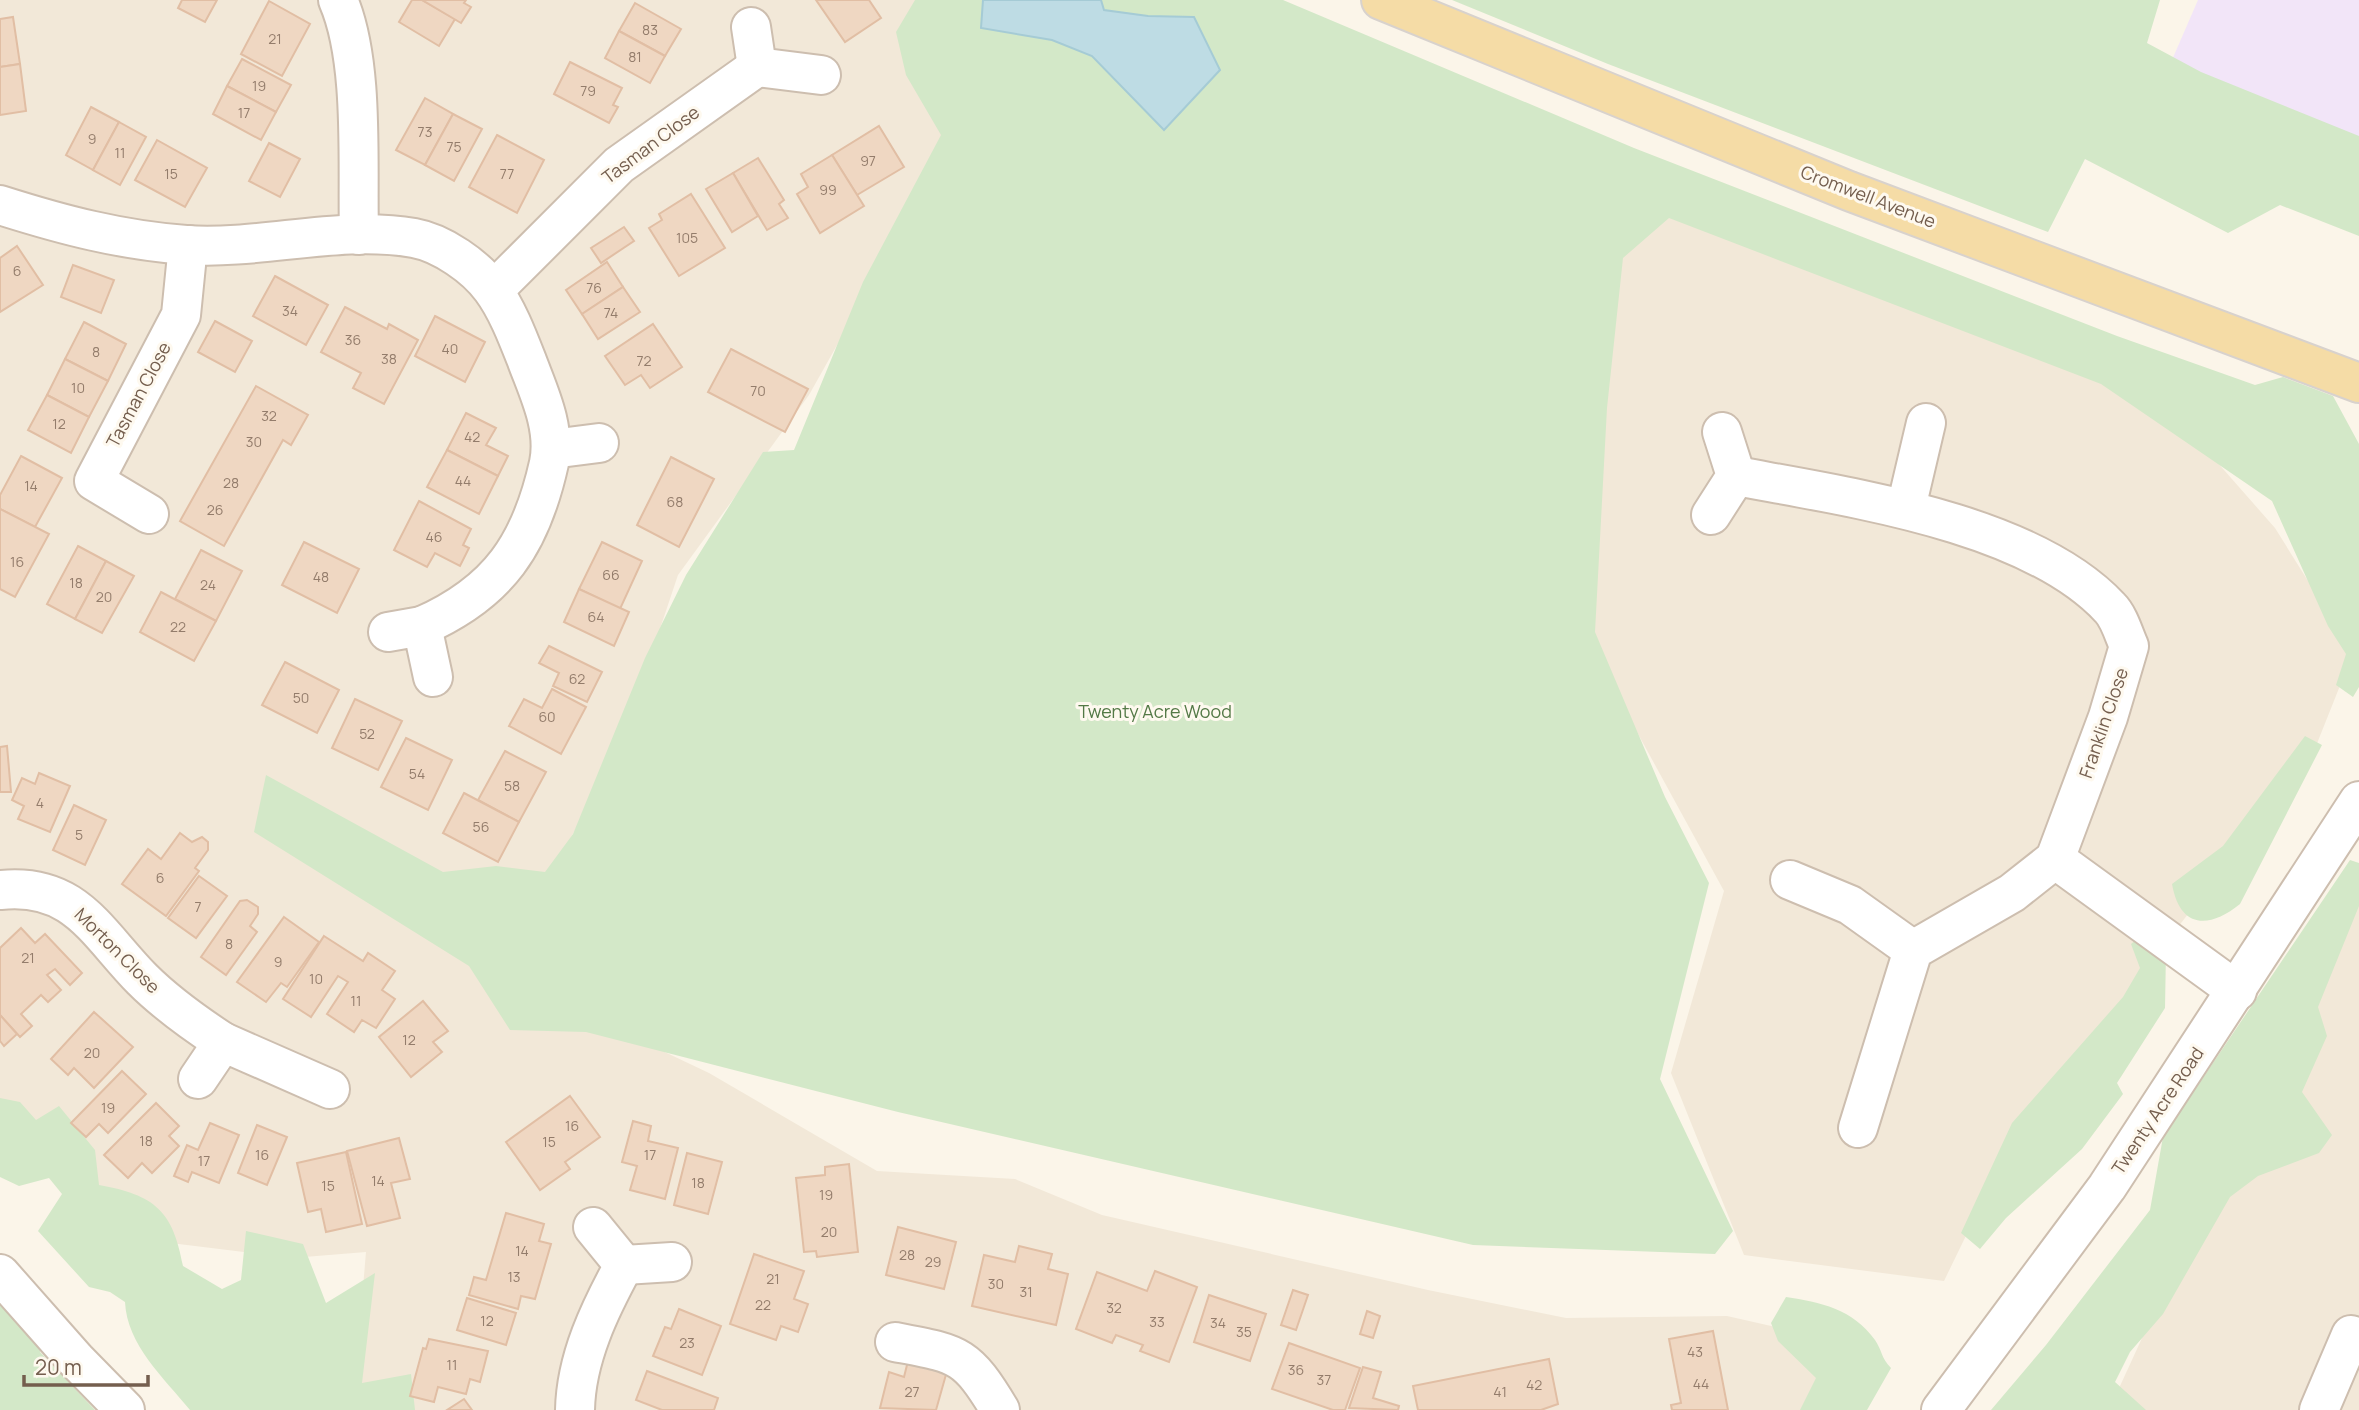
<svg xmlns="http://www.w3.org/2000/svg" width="2359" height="1410" font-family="Manrope,sans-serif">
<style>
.residential{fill:#f2e8d8}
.education{fill:#f2e5f8}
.green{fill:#d3e8c8}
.water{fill:#bedce4;stroke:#a5cbd5;stroke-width:2}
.building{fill:#efd7c2;stroke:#e1bea4;stroke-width:2}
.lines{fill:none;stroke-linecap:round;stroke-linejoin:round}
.minor-casing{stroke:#cdbeaf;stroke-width:42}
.major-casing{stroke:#d8d2cd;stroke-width:42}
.minor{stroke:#fff;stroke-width:38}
.major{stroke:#f5dca6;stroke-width:38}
.labels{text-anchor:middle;stroke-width:6;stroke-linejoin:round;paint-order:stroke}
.number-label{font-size:14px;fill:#937c6b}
.street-label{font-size:18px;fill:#745e4e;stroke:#fef9ef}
.park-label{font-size:18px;fill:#537946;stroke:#fef9ef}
</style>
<rect width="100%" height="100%" fill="#fbf5e9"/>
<g class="residential">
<path d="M0,0H949L955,135L809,395L678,575L619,751L496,972L709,1073L877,1171L1015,1179L1102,1215L1428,1290L1566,1318L1727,1316L1815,1336L1823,1410H356L353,1406L366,1252L292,1258L138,1239L0,1132Z"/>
<path d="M1619,156L2123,355L2275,528L2353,653L2314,751L2011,1143L1944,1281L1744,1255L1671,1073L1724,891L1585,637Z"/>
<path d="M2359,885V1410H2109L2323,944Z"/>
</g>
<path class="education" d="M2198,0H2359V224L2162,83Z"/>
<g class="green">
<path d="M915,0H1283L1634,148L2117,336L2255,385L2283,377L2333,396L2359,444V687L2353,697L2336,685L2346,654L2328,626L2272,501L2101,384L1669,218L1623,258L1607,408L1595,632L1665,797L1709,883L1660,1079L1733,1231L1715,1254L1473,1245L898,1112L586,1032L510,1030L469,966L254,832L266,775L443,872L496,866L545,872L573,834L645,658L686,575L763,452L794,450L863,282L941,135L906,75L896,32Z"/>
<path d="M1452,0H2160L2147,43L2201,72L2359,136V236L2280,205L2228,233L2085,159L2048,232L1608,64Z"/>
<path d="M2305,736L2322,745L2240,904C2209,929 2180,929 2172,884L2223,846Z"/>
<path d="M2350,860L2359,863V906L2318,1007L2327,1036L2302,1092L2332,1135L2319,1153L2258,1176L2230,1197L2163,1314L2130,1352L2115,1382L2146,1410H1991L2046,1345L2150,1210L2163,1137Z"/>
<path d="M2146,932L2166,951L2165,1008L2117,1083L2123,1094L2082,1149L2006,1218L1980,1249L1961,1233L2012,1123L2123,997L2140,968L2131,944Z"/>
<path d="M0,1098L20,1102L36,1120L59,1106L95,1150L99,1185C155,1195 173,1211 183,1266L222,1289L241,1280L246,1231L303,1244L326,1303L375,1273L362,1383L411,1374L415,1410H190C164,1378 127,1345 125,1302L110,1292L89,1287L38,1231L62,1194L49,1178L19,1186L0,1177Z"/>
<path d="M1786,1297C1820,1302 1853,1309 1875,1340C1882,1350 1881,1358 1891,1368L1867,1410H1800L1816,1378L1778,1341L1771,1323Z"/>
<path d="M0,1304L18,1306L47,1335L40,1352L95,1410H0Z"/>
</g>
<path class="water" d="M983,0H1101L1104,10L1148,16L1194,17L1220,70L1164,130L1092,56L1052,40L981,28Z"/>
<g class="building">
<path d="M182,0H217L205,22L178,8Z"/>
<path d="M412,0H422L455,19L439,46L399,22Z"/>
<path d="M422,0H466L464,3L471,7L461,23Z"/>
<path d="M816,0H869L881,18L845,42Z"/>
<path d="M269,1L310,24L282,76L241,54Z"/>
<path d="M635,3L681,29L665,56L619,31Z"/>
<path d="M13,17L20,64L0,67V19Z"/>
<path d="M619,31L665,56L650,83L605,58Z"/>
<path d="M242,59L291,85L276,112L227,86Z"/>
<path d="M570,62L622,88L613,105L618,107L609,123L554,94Z"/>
<path d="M20,64L26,111L0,115V67Z"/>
<path d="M227,86L276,112L261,140L213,114Z"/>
<path d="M425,98L453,114L425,165L396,150Z"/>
<path d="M91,107L119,122L93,170L66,155Z"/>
<path d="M453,114L482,129L454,181L425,165Z"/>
<path d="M119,122L146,137L120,185L93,170Z"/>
<path d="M879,126L904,167L857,195L832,155Z"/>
<path d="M497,135L544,160L517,213L469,187Z"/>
<path d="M157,140L207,168L185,207L135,180Z"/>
<path d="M269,143L300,159L280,197L249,181Z"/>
<path d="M832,155L864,206L820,233L797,194L808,187L801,174Z"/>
<path d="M758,158L784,200L779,204L788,218L767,230L733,173Z"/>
<path d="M733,173L758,216L732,232L706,189Z"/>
<path d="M691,194L725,248L679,276L649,228L662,220L659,214Z"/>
<path d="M624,227L634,241L601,263L591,248Z"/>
<path d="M17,246L43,285L0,312V258Z"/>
<path d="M607,262L623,287L582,314L566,290Z"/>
<path d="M73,265L114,280L101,313L61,297Z"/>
<path d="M275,276L328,305L306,345L253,316Z"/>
<path d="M623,287L640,312L598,339L582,314Z"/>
<path d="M345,307L387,329L389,324L418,340L384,404L353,388L361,373L321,352Z"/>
<path d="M435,316L485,342L465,382L415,356Z"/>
<path d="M215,321L252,341L235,372L198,352Z"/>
<path d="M84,322L126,344L108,381L65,359Z"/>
<path d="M653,324L682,367L650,388L641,375L625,385L605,356Z"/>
<path d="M731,349L808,389L785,432L708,392Z"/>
<path d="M65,359L108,381L89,417L47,395Z"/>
<path d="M256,386L308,415L291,445L283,440L224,546L180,521Z"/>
<path d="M47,395L89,417L71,453L28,430Z"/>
<path d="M466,413L496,428L486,445L508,456L498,476L447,450Z"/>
<path d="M447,450L498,476L479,514L427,487Z"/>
<path d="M21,456L62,478L35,527L0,509V495Z"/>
<path d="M671,457L714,479L679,547L637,525Z"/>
<path d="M419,501L471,529L463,545L469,548L460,566L435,553L427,567L394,550Z"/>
<path d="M0,509L49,534L15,597L0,589Z"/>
<path d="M304,542L359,569L337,613L282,585Z"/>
<path d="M602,542L642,561L620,609L579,589Z"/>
<path d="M78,546L106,561L75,619L47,604Z"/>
<path d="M201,550L242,571L216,621L175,599Z"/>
<path d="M106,561L134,576L102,633L75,619Z"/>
<path d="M579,589L629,612L614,646L564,622Z"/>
<path d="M161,592L216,621L194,661L140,632Z"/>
<path d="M549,646L602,672L587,702L553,686L559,673L539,663Z"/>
<path d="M285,662L339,690L317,733L262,705Z"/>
<path d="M552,689L586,707L561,754L509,726L524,699L542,708Z"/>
<path d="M355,699L402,721L378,770L332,748Z"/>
<path d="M406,738L452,760L428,810L381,787Z"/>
<path d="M7,746L11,792H0V747Z"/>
<path d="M505,751L546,772L519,822L478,800Z"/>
<path d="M39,773L70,786L50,832L18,819L24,806L12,800L22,778L35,784Z"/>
<path d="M464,793L519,822L498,862L443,833Z"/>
<path d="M74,805L106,820L85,865L53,850Z"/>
<path d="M180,833L192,842L202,837L208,842V850L195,868L199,871L166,916L122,884L148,849L161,859Z"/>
<path d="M199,876L227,896L196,938L168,918Z"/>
<path d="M247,900L258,907V914L250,926L257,932L226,975L201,957L240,901Z"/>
<path d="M284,917L319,942L287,987L281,983L266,1002L237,982Z"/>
<path d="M21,928L35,943L45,934L82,973L70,985L55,969L47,975L61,990L48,1002L41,995L21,1014L32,1026L20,1037L0,1015V948Z"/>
<path d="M324,936L363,961L368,953L395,971L382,990L395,999L376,1028L362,1020L354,1032L327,1014L348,982L338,976L311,1017L283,999Z"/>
<path d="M423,1001L448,1031L433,1042L442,1052L411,1077L379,1037Z"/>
<path d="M94,1012L133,1047L94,1088L74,1068L68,1075L51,1059Z"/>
<path d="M0,1015L17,1034L4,1046L0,1041Z"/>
<path d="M122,1071L146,1094L108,1133L99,1124L86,1137L71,1123Z"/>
<path d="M570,1096L600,1137L565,1162L570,1169L540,1190L506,1142Z"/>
<path d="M156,1103L179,1126L169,1136L179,1146L152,1173L142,1163L128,1178L104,1155Z"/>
<path d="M633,1121L651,1126L648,1141L678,1148L665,1199L630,1190L637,1166L622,1162Z"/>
<path d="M210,1123L239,1135L219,1183L192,1172L188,1182L174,1176L187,1145L198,1150Z"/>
<path d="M257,1125L287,1137L267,1185L238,1173Z"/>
<path d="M399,1138L410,1179L391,1183L400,1218L367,1226L347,1151Z"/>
<path d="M346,1152L362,1224L326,1232L321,1209L308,1212L297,1163Z"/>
<path d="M687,1153L722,1162L708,1214L674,1205Z"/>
<path d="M849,1164L858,1252L817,1257L816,1251L804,1252L796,1178L825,1175V1167Z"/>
<path d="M506,1213L544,1224L539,1241L551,1244L535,1299L521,1296L518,1309L469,1295L474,1277L486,1280Z"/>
<path d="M898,1227L956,1242L944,1289L886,1275Z"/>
<path d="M1019,1246L1052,1254L1048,1269L1068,1274L1056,1325L972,1306L984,1255L1015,1262Z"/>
<path d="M754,1254L804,1271L794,1299L808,1304L798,1332L781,1326L776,1340L730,1324Z"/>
<path d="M1155,1271L1197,1287L1169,1362L1140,1351L1143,1345L1116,1335L1112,1343L1076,1329L1097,1272L1147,1291Z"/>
<path d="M1293,1290L1308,1295L1296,1330L1281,1325Z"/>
<path d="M1209,1295L1266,1314L1250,1361L1194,1342Z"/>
<path d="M467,1298L516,1313L506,1345L457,1330Z"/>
<path d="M679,1309L721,1326L702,1375L653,1356L665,1327L671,1329Z"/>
<path d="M1367,1311L1380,1316L1373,1338L1360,1334Z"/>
<path d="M1713,1331L1728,1410H1672L1671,1405L1681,1403L1669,1339Z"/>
<path d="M429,1339L488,1351L480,1382L470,1379L466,1394L438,1387L434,1402L410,1396L423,1348L426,1349Z"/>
<path d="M1289,1343L1360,1368L1345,1410H1333L1272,1389Z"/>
<path d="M1549,1359L1558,1404L1541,1410H1418L1413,1386Z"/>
<path d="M908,1361L947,1371L936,1410L880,1408L889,1372L904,1377Z"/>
<path d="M1363,1367L1381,1372L1373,1398L1399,1406L1398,1410L1349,1408Z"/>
<path d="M647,1371L718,1398L714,1410H662L636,1400Z"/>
<path d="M464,1399L472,1410H447Z"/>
</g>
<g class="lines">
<g class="minor-casing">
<g id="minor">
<path d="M338,0C365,62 357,166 359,235"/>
<path d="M751,27L757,67L821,75"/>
<path d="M0,205C63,225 120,240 186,245C262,250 339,225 414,238C442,243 476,267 492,289C507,309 518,338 527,361C539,393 556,428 549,463C531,544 499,592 422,626"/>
<path d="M494,290L619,165L757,67"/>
<path d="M552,449L599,443"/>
<path d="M1736,476C1848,497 2030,522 2110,608C2119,617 2124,635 2129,646L2108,717L2055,859L2012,893L1913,950L1858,1128"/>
<path d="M1906,508L1926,423"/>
<path d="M149,514L94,481L181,315L188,245"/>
<path d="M1711,515L1736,476L1722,432"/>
<path d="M388,632L422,626L433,677"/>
<path d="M2055,859L2237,991"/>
<path d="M1790,880L1850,905L1913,950"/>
<path d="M0,890C75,882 96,932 142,979C167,1004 194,1023 223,1042"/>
<path d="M198,1079L223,1042L330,1089"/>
<path d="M624,1265L672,1262"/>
<path d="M0,1274L76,1360L125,1410"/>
<path d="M895,1342C958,1354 966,1353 1000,1410"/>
<path d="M575,1410C576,1358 600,1309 624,1265L593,1227"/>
<path d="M1941,1410L2107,1187L2359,801"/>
<path d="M2319,1410L2351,1335"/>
</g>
</g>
<g class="major-casing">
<path id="major" d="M1381,0L1849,191L2359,383"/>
</g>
<use href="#minor" class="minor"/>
<use href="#major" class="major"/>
</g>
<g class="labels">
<g class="number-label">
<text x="650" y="35">83</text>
<text x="275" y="44">21</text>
<text x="635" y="62">81</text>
<text x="259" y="91">19</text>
<text x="588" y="96">79</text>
<text x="244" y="118">17</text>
<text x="425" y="137">73</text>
<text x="92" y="144">9</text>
<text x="454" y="152">75</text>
<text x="120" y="158">11</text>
<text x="868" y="166">97</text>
<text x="171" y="179">15</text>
<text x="507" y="179">77</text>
<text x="828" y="195">99</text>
<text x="687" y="243">105</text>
<text x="17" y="276">6</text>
<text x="594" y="293">76</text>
<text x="290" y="316">34</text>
<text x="611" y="318">74</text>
<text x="353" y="345">36</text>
<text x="450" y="354">40</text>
<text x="96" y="357">8</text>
<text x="389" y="364">38</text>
<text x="644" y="366">72</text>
<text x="78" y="393">10</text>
<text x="758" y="396">70</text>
<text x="269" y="421">32</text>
<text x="59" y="429">12</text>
<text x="472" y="442">42</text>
<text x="254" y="447">30</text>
<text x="463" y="486">44</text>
<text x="231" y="488">28</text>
<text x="31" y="491">14</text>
<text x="675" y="507">68</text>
<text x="215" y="515">26</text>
<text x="434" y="542">46</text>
<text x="17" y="567">16</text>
<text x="611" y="580">66</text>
<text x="321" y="582">48</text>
<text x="76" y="588">18</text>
<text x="208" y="590">24</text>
<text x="104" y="602">20</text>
<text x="596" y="622">64</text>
<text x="178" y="632">22</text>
<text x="577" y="684">62</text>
<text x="301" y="703">50</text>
<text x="547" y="722">60</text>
<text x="367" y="739">52</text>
<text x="417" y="779">54</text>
<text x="512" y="791">58</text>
<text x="40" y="808">4</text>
<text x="481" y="832">56</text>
<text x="79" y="840">5</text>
<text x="160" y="883">6</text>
<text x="198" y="912">7</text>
<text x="229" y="949">8</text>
<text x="28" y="963">21</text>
<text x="278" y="967">9</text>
<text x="316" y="984">10</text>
<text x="356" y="1006">11</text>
<text x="409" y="1045">12</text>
<text x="92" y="1058">20</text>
<text x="108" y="1113">19</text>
<text x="572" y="1131">16</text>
<text x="146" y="1146">18</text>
<text x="549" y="1147">15</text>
<text x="262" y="1160">16</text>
<text x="650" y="1160">17</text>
<text x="204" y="1166">17</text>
<text x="378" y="1186">14</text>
<text x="698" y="1188">18</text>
<text x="328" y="1191">15</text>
<text x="826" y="1200">19</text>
<text x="829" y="1237">20</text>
<text x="522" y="1256">14</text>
<text x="907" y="1260">28</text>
<text x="933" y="1267">29</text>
<text x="514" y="1282">13</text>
<text x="773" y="1284">21</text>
<text x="996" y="1289">30</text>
<text x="1026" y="1297">31</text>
<text x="763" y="1310">22</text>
<text x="1114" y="1313">32</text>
<text x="487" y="1326">12</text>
<text x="1157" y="1327">33</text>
<text x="1218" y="1328">34</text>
<text x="1244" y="1337">35</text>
<text x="687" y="1348">23</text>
<text x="1695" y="1357">43</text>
<text x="452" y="1370">11</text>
<text x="1296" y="1375">36</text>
<text x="1324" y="1385">37</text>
<text x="1701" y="1389">44</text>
<text x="1534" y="1390">42</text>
<text x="912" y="1397">27</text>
<text x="1500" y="1397">41</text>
</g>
<g class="street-label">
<text transform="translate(651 145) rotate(-37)" y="6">Tasman Close</text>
<text transform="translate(1868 197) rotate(21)" y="6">Cromwell Avenue</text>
<text transform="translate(139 395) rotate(-62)" y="6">Tasman Close</text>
<text transform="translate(2104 723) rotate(-71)" y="6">Franklin Close</text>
<text transform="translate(117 951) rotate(45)" y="6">Morton Close</text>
<text transform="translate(2158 1111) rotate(-56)" y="6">Twenty Acre Road</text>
</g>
<g class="park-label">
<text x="1155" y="718">Twenty Acre Wood</text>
</g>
</g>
<path d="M24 1375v10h124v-10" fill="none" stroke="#745e4e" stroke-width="3.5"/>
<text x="35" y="1375" font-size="21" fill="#745e4e" stroke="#fef9ef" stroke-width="5" paint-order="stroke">20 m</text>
</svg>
